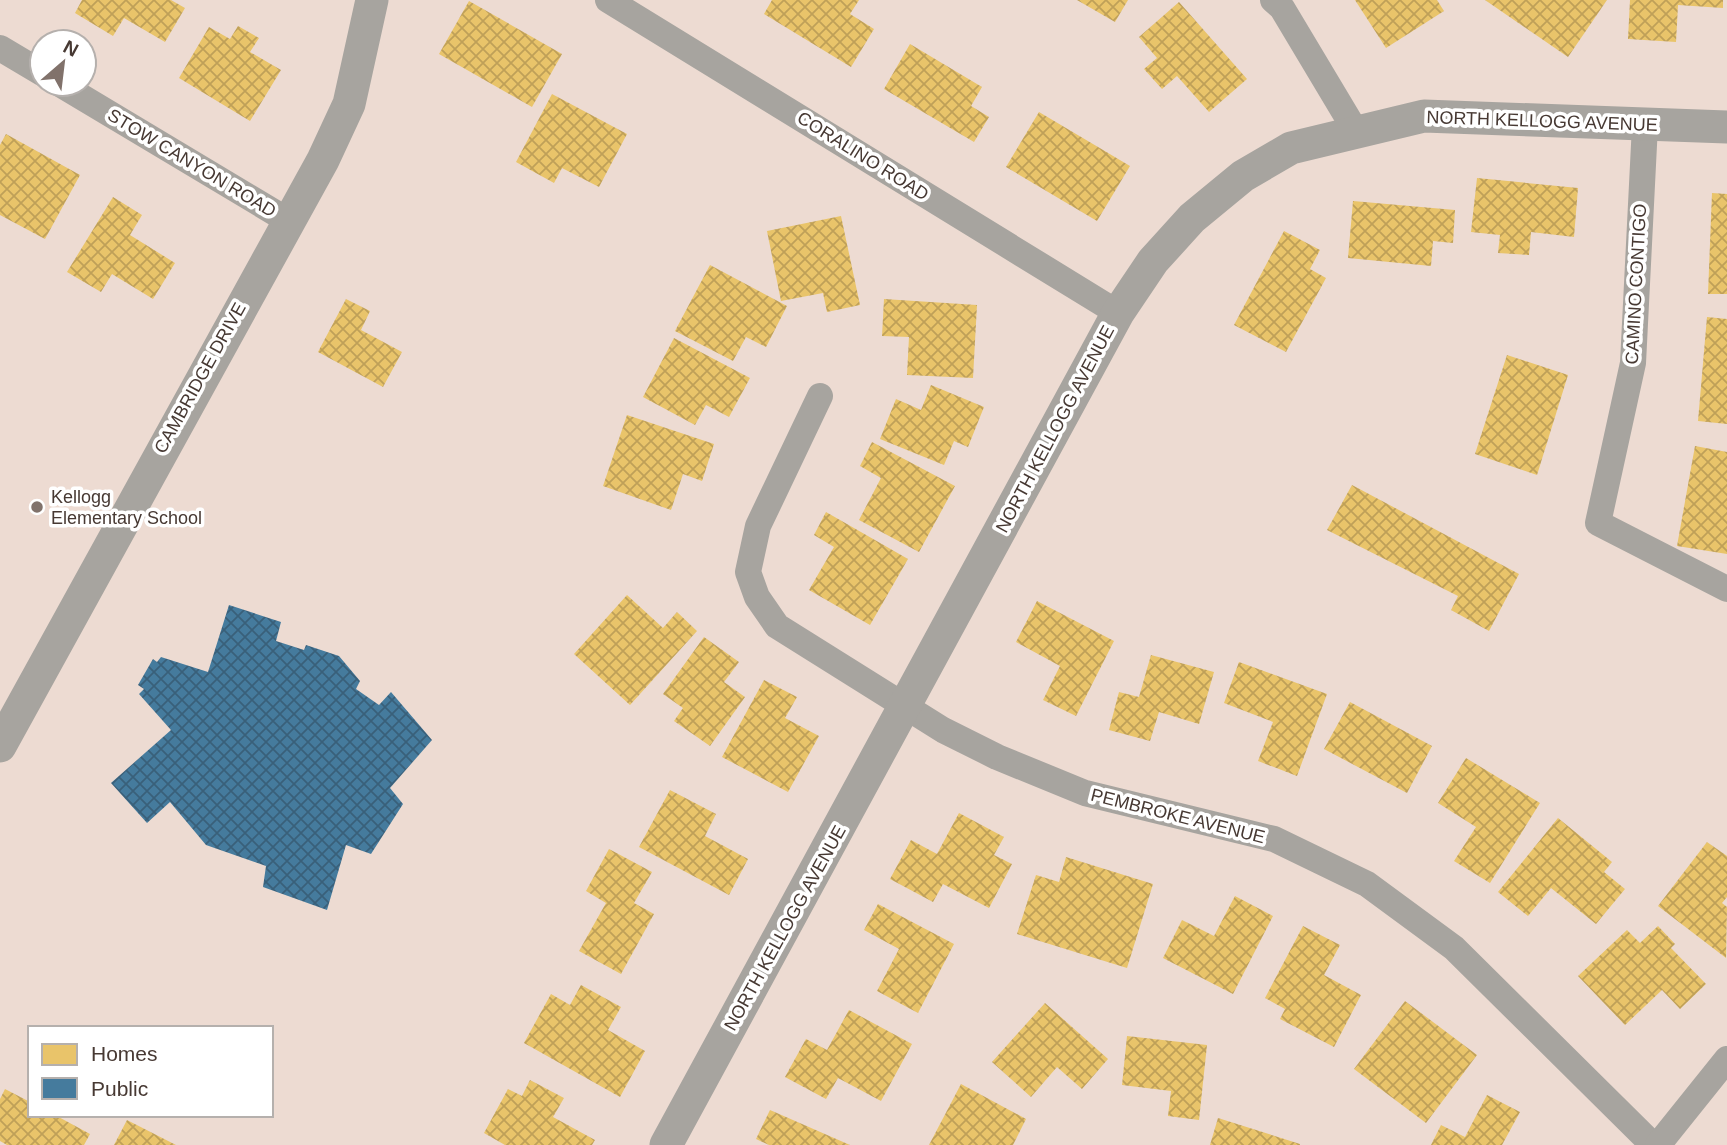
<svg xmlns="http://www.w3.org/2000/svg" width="1727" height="1145" font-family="Helvetica,sans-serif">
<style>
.homes{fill:url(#homes-cross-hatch)}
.public{fill:url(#public-cross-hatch)}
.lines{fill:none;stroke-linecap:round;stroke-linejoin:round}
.minor{stroke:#a7a49f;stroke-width:26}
.tertiary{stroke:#a7a49f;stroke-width:33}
.poi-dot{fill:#81726b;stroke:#fff;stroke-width:2.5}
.labels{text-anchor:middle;stroke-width:7;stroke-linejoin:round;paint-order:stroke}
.street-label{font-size:18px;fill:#473933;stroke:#fff}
.poi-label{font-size:18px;fill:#473933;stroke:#fff;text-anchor:start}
</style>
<defs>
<pattern id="homes-cross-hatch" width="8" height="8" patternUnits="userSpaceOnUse" patternTransform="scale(1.75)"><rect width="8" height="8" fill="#e9c46a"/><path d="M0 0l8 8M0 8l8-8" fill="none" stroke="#bfa058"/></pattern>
<pattern id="public-cross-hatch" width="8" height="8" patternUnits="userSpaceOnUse" patternTransform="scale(1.75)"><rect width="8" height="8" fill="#457b9d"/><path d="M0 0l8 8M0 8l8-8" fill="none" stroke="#39607a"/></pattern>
</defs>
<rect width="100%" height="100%" fill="#eddbd2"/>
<g class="homes">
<path d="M82,0H171L185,8L165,42L124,18L113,36L75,13Z"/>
<path d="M772,0H859L850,14L874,29L851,67L764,14Z"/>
<path d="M1077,0H1128L1115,22Z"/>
<path d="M1355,0H1437L1444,11L1386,48Z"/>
<path d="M1485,0H1607L1568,57Z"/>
<path d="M1630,0H1723V8L1678,5L1676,42L1628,39Z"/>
<path d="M469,1L562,54L532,107L439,54Z"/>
<path d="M1179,2L1247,79L1209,112L1177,76L1162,89L1144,69L1157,58L1139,37Z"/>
<path d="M238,26L259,38L250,52L281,70L250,121L179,78L209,27L230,39Z"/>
<path d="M910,44L982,87L971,106L989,117L974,142L884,89Z"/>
<path d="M552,94L627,134L599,187L562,168L554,183L516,162Z"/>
<path d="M1039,112L1130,166L1097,221L1006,167Z"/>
<path d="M6,134L80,175L45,239L0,215V145Z"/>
<path d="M1477,178L1578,188L1574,237L1531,232L1529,255L1498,253L1500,235L1471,232Z"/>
<path d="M1712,193L1727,194V294H1708Z"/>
<path d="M113,197L142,215L130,235L175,263L153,299L112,274L101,292L67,272Z"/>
<path d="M1353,201L1455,210L1453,243L1433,241L1431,266L1348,258Z"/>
<path d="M841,216L860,305L827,312L823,293L781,301L767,231Z"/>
<path d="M1284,231L1320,250L1310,269L1326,278L1286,352L1234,325Z"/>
<path d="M710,265L787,306L766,347L746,337L733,361L675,331Z"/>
<path d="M346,299L370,311L361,330L402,352L383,387L318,352Z"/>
<path d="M884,299L977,305L973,378L907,375L909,337L882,336Z"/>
<path d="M1707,317L1727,319V424L1698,421Z"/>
<path d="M674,338L750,378L729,417L706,405L695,425L643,397Z"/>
<path d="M1507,355L1568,375L1537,475L1475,454Z"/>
<path d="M931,385L984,407L968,447L954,441L944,465L880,439L896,399L921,410Z"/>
<path d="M627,415L714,444L702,481L683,474L671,510L603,486Z"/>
<path d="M872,442L955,486L919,552L859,520L881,478L860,466Z"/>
<path d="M1695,446L1727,452V554L1677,546Z"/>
<path d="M1352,485L1519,574L1489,631L1451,610L1458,596L1327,530Z"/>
<path d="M826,512L908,559L870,625L809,590L834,547L814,535Z"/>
<path d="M627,595L663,628L677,612L697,631L630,705L574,654Z"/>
<path d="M1037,601L1114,641L1076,716L1043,700L1060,666L1016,642Z"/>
<path d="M704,637L739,662L724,682L745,697L710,746L674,721L683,708L663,694Z"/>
<path d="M1151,655L1214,672L1199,724L1159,712L1150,741L1109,730L1119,692L1139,697Z"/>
<path d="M1239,662L1327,694L1297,776L1258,761L1273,722L1224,703Z"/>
<path d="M764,680L797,697L785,718L819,736L788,792L722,757Z"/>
<path d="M1350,702L1432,746L1407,793L1324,749Z"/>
<path d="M1466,758L1540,803L1490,883L1454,861L1476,827L1438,803Z"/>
<path d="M670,790L716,814L705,836L748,859L729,895L639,847Z"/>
<path d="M959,813L1004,837L994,855L1012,864L989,908L943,884L933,902L890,879L911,840L937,854Z"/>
<path d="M1558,818L1612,862L1604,872L1625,889L1596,924L1551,888L1528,916L1498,892Z"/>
<path d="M1707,842L1727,856V897L1722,903L1727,907L1726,958L1658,906Z"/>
<path d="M609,849L652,872L634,903L654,914L621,974L579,951L606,903L586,891Z"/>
<path d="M1066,857L1153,884L1127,968L1017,934L1036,875L1059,882Z"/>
<path d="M1235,896L1273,916L1233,994L1163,958L1182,920L1214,936Z"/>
<path d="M878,904L954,944L918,1013L877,991L899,949L864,930Z"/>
<path d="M1303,926L1340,945L1324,975L1361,995L1334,1047L1280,1019L1285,1009L1265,998Z"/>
<path d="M1658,926L1675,944L1671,948L1706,984L1680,1009L1662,990L1625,1025L1578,976L1627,930L1640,943Z"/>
<path d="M581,985L621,1007L608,1030L645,1051L620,1097L524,1043L551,994L570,1005Z"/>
<path d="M1405,1001L1477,1055L1426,1123L1354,1069Z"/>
<path d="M1045,1003L1108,1059L1082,1089L1057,1067L1031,1097L992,1062Z"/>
<path d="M849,1010L912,1044L881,1101L838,1078L826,1099L785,1077L806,1039L827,1050Z"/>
<path d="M1127,1036L1207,1045L1199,1120L1168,1116L1171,1091L1122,1085Z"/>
<path d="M530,1080L564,1098L553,1117L595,1140L592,1145H505L484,1133L508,1089L522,1096Z"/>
<path d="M961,1084L1026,1119L1013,1145H929Z"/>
<path d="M5,1089L30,1102V1115H55L90,1134L84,1145H7L0,1141V1099Z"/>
<path d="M1487,1095L1520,1112L1502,1145H1431L1441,1125L1465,1137Z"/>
<path d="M770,1110L850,1145H769L756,1139Z"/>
<path d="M1218,1118L1300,1144V1145H1210Z"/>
<path d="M127,1120L176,1145H114Z"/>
</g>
<path class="public" d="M229,605L281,622L276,641L304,650L306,645L339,656L360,681L356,689L379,705L391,692L432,740L390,788L403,804L371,854L346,845L327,910L263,887L266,866L206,845L170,802L147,823L111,783L171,730L139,694L144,689L138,685L153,659L157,662L161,657L208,672Z"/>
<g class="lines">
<g class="minor">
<path d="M608,0L1118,313"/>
<path d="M1273,0L1282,8L1355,130"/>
<path d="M0,48L42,73"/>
<path d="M60,84L287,220"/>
<path d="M1645,125L1633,363L1598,523L1727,589"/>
<path d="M820,396L758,526L748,572L757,597L777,626L943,730L997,757L1085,793L1274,839L1367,884L1454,948L1653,1145"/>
<path d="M1658,1145L1727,1059"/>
</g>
<g class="tertiary">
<path d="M0,746L323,160L349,104L372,0"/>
<path d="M666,1145L1118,313L1153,261L1192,218L1243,176L1291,148L1424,116L1727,127"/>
</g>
</g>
<circle class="poi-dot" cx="37" cy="507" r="7"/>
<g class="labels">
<g class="street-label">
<text transform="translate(1542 121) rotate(2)" y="6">NORTH KELLOGG AVENUE</text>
<text transform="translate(863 156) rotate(32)" y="6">CORALINO ROAD</text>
<text transform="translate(192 163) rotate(31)" y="6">STOW CANYON ROAD</text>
<text transform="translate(1636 284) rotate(-87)" y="6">CAMINO CONTIGO</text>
<text transform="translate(200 378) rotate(-61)" y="6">CAMBRIDGE DRIVE</text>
<text transform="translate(1055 429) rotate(-62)" y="6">NORTH KELLOGG AVENUE</text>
<text transform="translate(1178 816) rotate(14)" y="6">PEMBROKE AVENUE</text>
<text transform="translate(785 928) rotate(-61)" y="6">NORTH KELLOGG AVENUE</text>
</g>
<g class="poi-label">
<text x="51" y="503">Kellogg<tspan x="51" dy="21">Elementary School</tspan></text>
</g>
</g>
<rect x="28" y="1026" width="245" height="91" fill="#ffffff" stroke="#b5b0ad" stroke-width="2"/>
<rect x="42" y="1044" width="35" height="21" fill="#e9c46a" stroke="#b5b0ad" stroke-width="2"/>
<text x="91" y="1061" font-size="21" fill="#473933">Homes</text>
<rect x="42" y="1078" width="35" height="21" fill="#457b9d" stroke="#b5b0ad" stroke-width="2"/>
<text x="91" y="1096" font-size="21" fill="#473933">Public</text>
<g transform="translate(63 63) rotate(28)"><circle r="33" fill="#ffffff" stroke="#b5b0ad" stroke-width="2"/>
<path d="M0-5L12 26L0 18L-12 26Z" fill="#81726b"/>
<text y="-10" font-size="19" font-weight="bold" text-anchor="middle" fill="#473933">N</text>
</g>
</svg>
